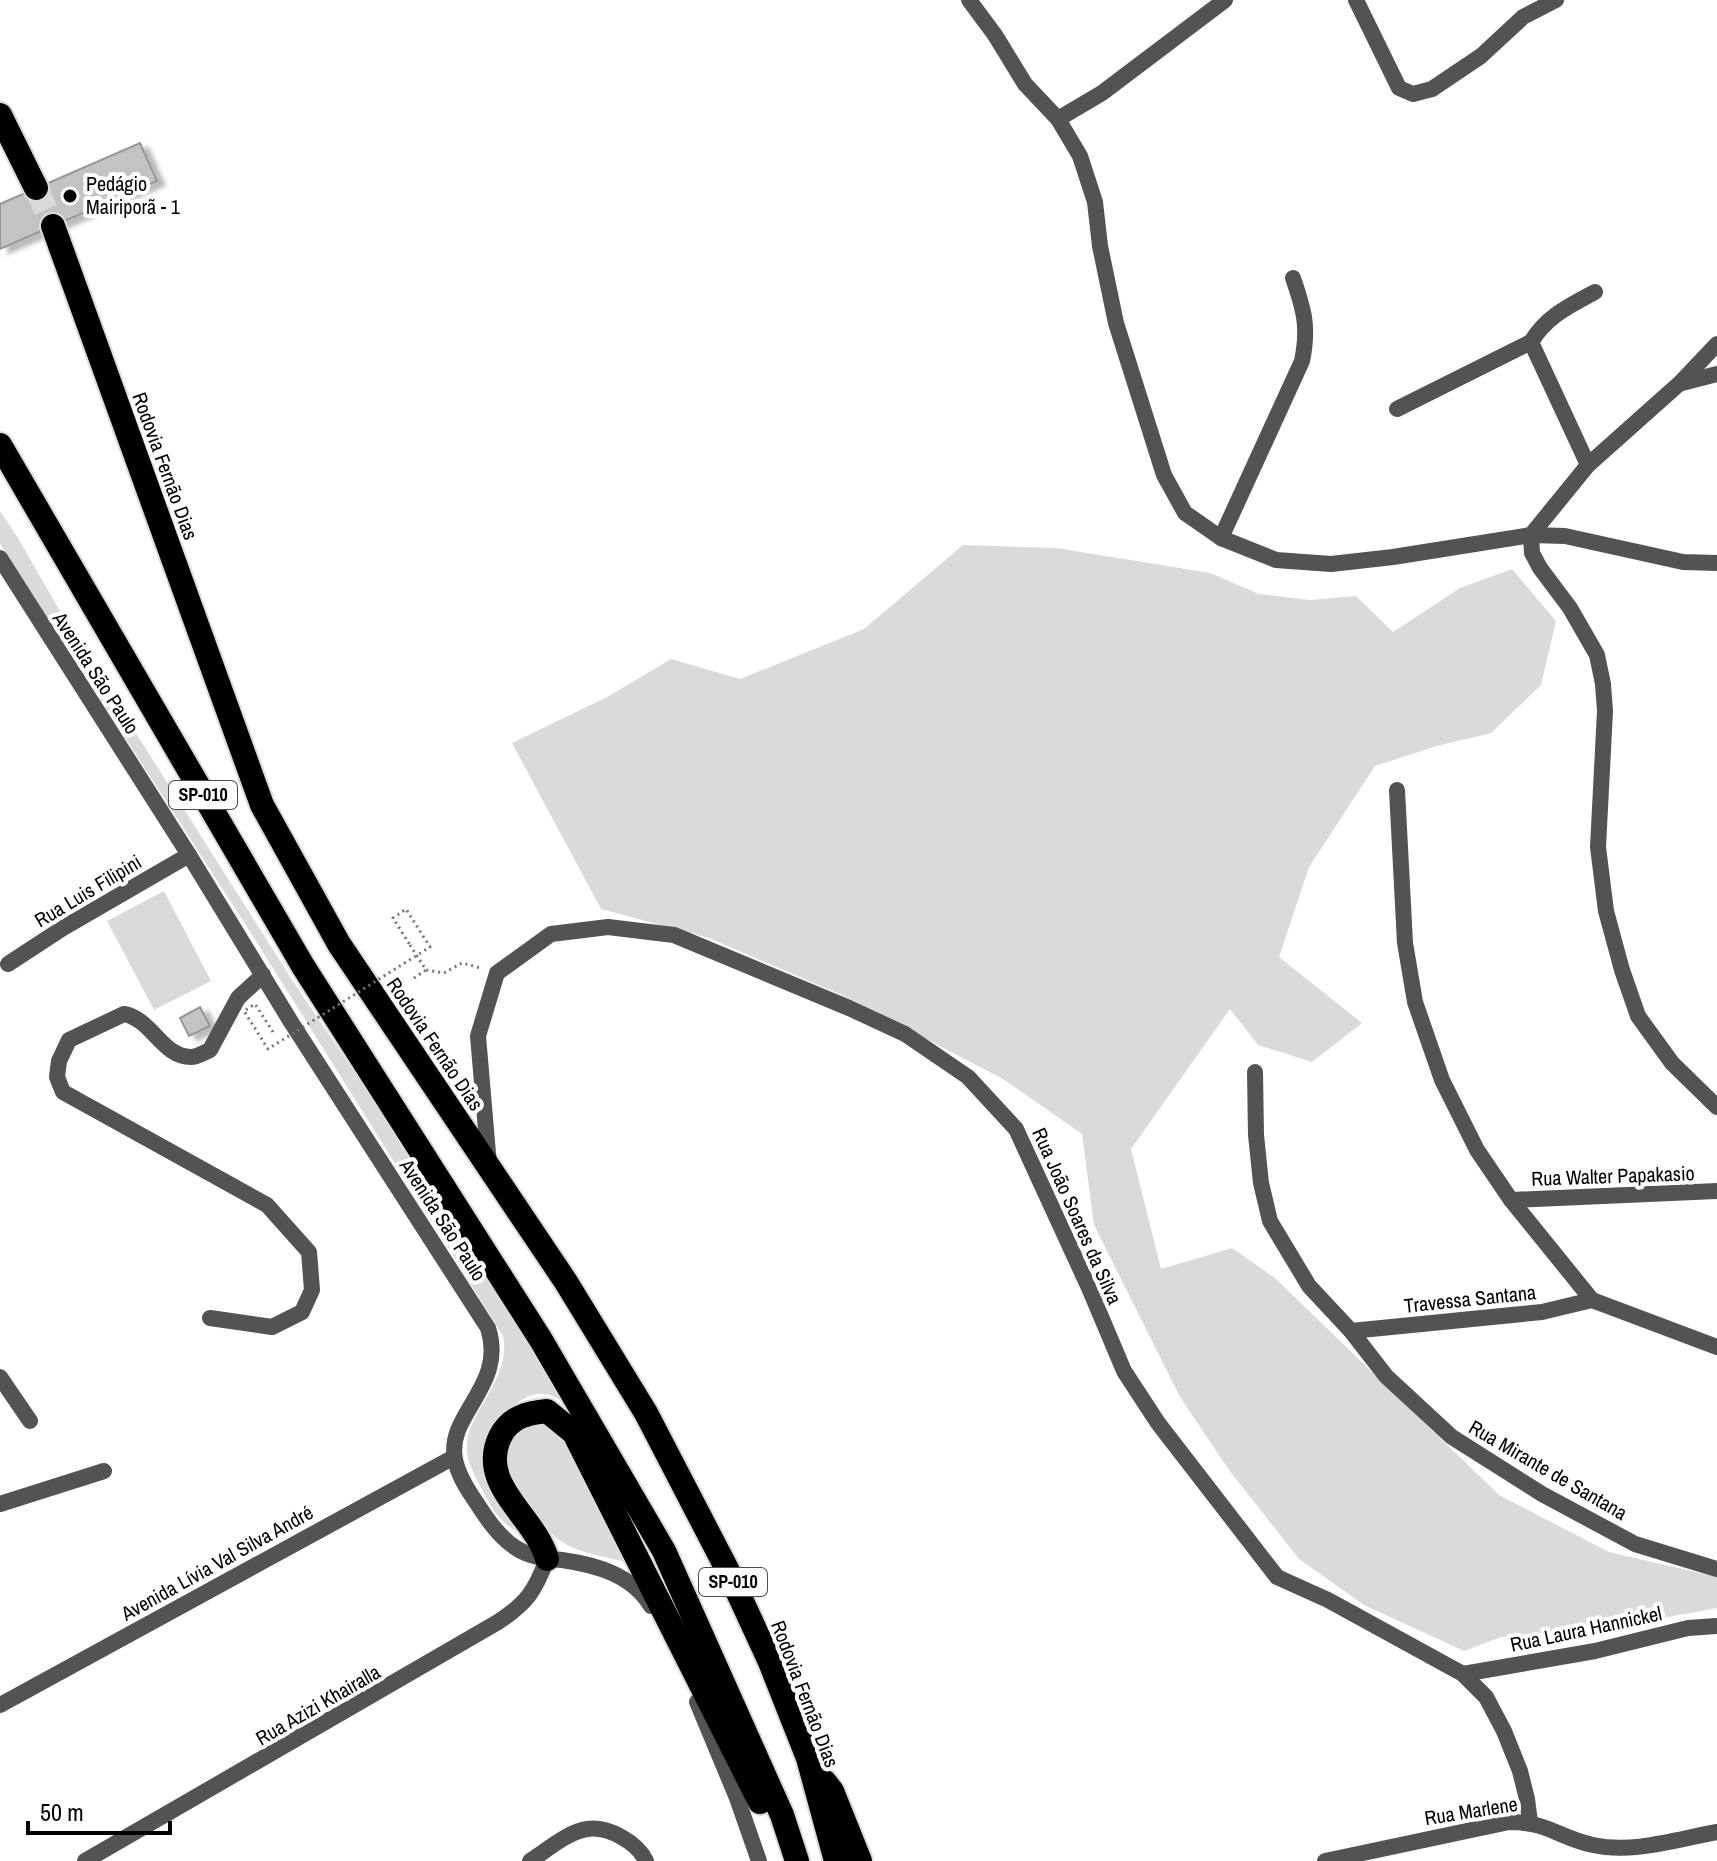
<svg xmlns="http://www.w3.org/2000/svg" width="1717" height="1861" font-family="'Archivo Narrow',sans-serif">
<style>
.green{fill:#dadada}
.building{fill:#c3c3c3;stroke:#979797;stroke-width:2;filter:url(#shadow)}
.lines{fill:none;stroke-linecap:round;stroke-linejoin:round}
.motorway-tunnel{stroke:#d9d9d9;stroke-width:24;stroke-dasharray:24 12;stroke-linecap:butt}
.motorway-casing{stroke:#dbdbdb;stroke-width:28}
.path{stroke:#757575;stroke-width:3;stroke-dasharray:2 4;stroke-linecap:butt}
.minor{stroke:#535353;stroke-width:16}
.tertiary{stroke:#535353;stroke-width:16}
.motorway{stroke:#000;stroke-width:24}
.path-bridge{stroke:#757575;stroke-width:3;stroke-dasharray:2 4;stroke-linecap:butt}
.poi-dot{fill:#000;stroke:#fff;stroke-width:3}
.labels{text-anchor:middle;stroke-width:8;stroke-linejoin:round;paint-order:stroke}
.shield{fill:#fff;stroke:#4c4c4c;stroke-width:2}
.shield-label{font-size:18px;font-weight:bold;fill:#000}
.poi-label{font-size:20px;fill:#000;stroke:#fff;text-anchor:start}
.street-label{font-size:20px;fill:#000;stroke:#fff}
</style>
<defs>
<filter id="shadow"><feDropShadow dx="8" dy="4.5" stdDeviation="2" flood-color="#0004"/></filter>
</defs>
<rect width="100%" height="100%" fill="#fff"/>
<g class="green">
<path d="M0,511L18,538L72,632L294,983L400,1140L548,1375L560,1400C529,1380 505,1413 489,1436L519,1532C500,1523 493,1510 483,1492C478,1481 471,1470 468,1458C458,1417 513,1383 503,1336L249,930L2,547L0,543Z"/>
<path d="M963,545L1057,548L1210,573L1259,594L1310,600L1356,596L1393,632L1460,588L1512,569L1556,621L1541,685L1491,733L1437,746L1375,766L1309,867L1279,957L1362,1023L1312,1062L1258,1045L1230,1009L1131,1149L1161,1269L1232,1248L1275,1278L1499,1495L1609,1552L1717,1577V1608L1636,1623L1597,1635L1547,1633L1501,1637L1464,1651L1364,1605L1299,1559L1229,1470L1180,1397L1094,1225L1082,1134L1003,1079L844,996L709,938L601,909L512,743L609,696L671,659L740,679L864,629Z"/>
<path d="M164,891L211,981L154,1010L107,921Z"/>
<path d="M533,1423L556,1425L630,1563C607,1557 576,1553 558,1539C550,1533 543,1524 536,1516C510,1486 486,1449 533,1423Z"/>
</g>
<g class="building">
<path d="M140,143L157,181L0,249V204Z"/>
<path d="M200,1007L210,1026L189,1036L180,1018Z"/>
</g>
<g class="lines">
<path class="motorway-tunnel" d="M36,188L53,226"/>
<g class="motorway-casing">
<g id="motorway">
<path d="M0,115L36,188"/>
<path d="M53,226L262,805L339,944L566,1282L646,1413L728,1571L770,1662L808,1758L836,1861"/>
<path d="M0,445L303,966L541,1340L664,1551L782,1815L797,1861"/>
<path d="M547,1559C536,1517 477,1485 500,1437C510,1417 527,1413 547,1411L574,1433L760,1802"/>
<path d="M825,1782L832,1791L860,1861"/>
</g>
</g>
<g class="path">
<path d="M410,945L426,970L444,973L462,963L481,968"/>
<path d="M414,978L426,970"/>
</g>
<g class="minor">
<path d="M969,0L995,35L1025,84L1058,119L1080,156L1095,202L1100,246L1116,323L1164,475L1185,513L1221,538L1276,560L1331,564L1393,557L1531,535L1565,536L1683,562L1717,563"/>
<path d="M1356,0L1399,88L1413,94L1432,89L1481,56L1523,17L1556,0"/>
<path d="M1058,119L1102,93L1225,0"/>
<path d="M1531,342C1547,316 1569,306 1595,292"/>
<path d="M1682,383L1717,374"/>
<path d="M1397,409L1531,342L1588,465"/>
<path d="M1531,535L1532,553L1540,568L1570,608L1597,655L1603,684L1605,711L1598,847L1606,911L1622,970L1638,1016L1672,1063L1717,1107"/>
<path d="M1531,535L1588,465L1680,383L1717,344"/>
<path d="M1221,538L1302,361C1309,327 1304,310 1293,278"/>
<path d="M1397,790L1405,943L1415,1002L1442,1080L1477,1150L1511,1200L1592,1300L1717,1347"/>
<path d="M8,964L63,928L189,855"/>
<path d="M1255,1072L1256,1135L1261,1183L1270,1221L1309,1286L1351,1331L1386,1376L1452,1437L1542,1494L1635,1544L1717,1569"/>
<path d="M489,1165L478,1036L497,973L551,934L608,927L674,935L849,1008L905,1034L968,1077L1016,1129L1089,1288L1124,1371L1158,1423L1277,1577L1328,1600L1463,1674L1486,1697L1504,1731L1520,1771L1527,1799L1530,1822"/>
<path d="M1511,1200L1717,1191"/>
<path d="M210,1318L272,1327L302,1312L312,1290L309,1252L267,1205L63,1092L57,1077L59,1061L69,1040L124,1014C152,1019 162,1057 191,1057C197,1057 205,1052 210,1050L238,998L263,975"/>
<path d="M1351,1331L1542,1312L1592,1300"/>
<path d="M0,1377L30,1421"/>
<path d="M0,1504L104,1471"/>
<path d="M1463,1674L1595,1651L1688,1628L1717,1626"/>
<path d="M0,1705L454,1457"/>
<path d="M85,1861L498,1622C527,1603 535,1591 547,1559"/>
<path d="M530,1861C546,1851 567,1832 587,1829C608,1826 637,1842 646,1861"/>
<path d="M1325,1861L1509,1822C1549,1822 1559,1838 1593,1845C1633,1854 1677,1839 1717,1832"/>
</g>
<g class="tertiary">
<path d="M0,558L189,855L291,1022L488,1328C507,1386 446,1414 455,1459C458,1475 467,1489 476,1502C487,1519 499,1537 516,1548C531,1558 545,1558 562,1560C597,1565 632,1575 651,1606"/>
<path d="M697,1702L737,1798L759,1861"/>
</g>
<use href="#motorway" class="motorway"/>
<path class="path-bridge" d="M273,1032L255,1004L244,1011L268,1049L430,947L406,909L393,918L410,945"/>
</g>
<circle class="poi-dot" cx="70" cy="196" r="8"/>
<g class="labels">
<g class="shield">
<rect x="169" y="781" width="68" height="28" rx="6"/>
<rect x="699" y="1568" width="68" height="28" rx="6"/>
</g>
<g class="shield-label">
<text x="203" y="801">SP-010</text>
<text x="733" y="1588">SP-010</text>
</g>
<g class="poi-label">
<text x="86" y="191">Pedágio<tspan x="86" dy="23">Mairiporã - 1</tspan></text>
</g>
<g class="street-label">
<text transform="translate(165 466) rotate(70)" y="7">Rodovia Fernão Dias</text>
<text transform="translate(96 673) rotate(57)" y="7">Avenida São Paulo</text>
<text transform="translate(88 891) rotate(-31)" y="7">Rua Luis Filipini</text>
<text transform="translate(435 1044) rotate(56)" y="7">Rodovia Fernão Dias</text>
<text transform="translate(1613 1176) rotate(-2)" y="7">Rua Walter Papakasio</text>
<text transform="translate(1077 1216) rotate(66)" y="7">Rua João Soares da Silva</text>
<text transform="translate(443 1220) rotate(57)" y="7">Avenida São Paulo</text>
<text transform="translate(1470 1299) rotate(-6)" y="7">Travessa Santana</text>
<text transform="translate(1548 1470) rotate(30)" y="7">Rua Mirante de Santana</text>
<text transform="translate(217 1563) rotate(-29)" y="7">Avenida Lívia Val Silva André</text>
<text transform="translate(1586 1629) rotate(-12)" y="7">Rua Laura Hannickel</text>
<text transform="translate(805 1694) rotate(69)" y="7">Rodovia Fernão Dias</text>
<text transform="translate(318 1705) rotate(-30)" y="7">Rua Azizi Khairalla</text>
<text transform="translate(1471 1811) rotate(-9)" y="7">Rua Marlene</text>
</g>
</g>
<path d="M28 1821v12h142v-12" fill="none" stroke="#000000" stroke-width="4"/>
<text x="40" y="1821" font-size="24" fill="#000000" stroke="#ffffff" stroke-width="6" paint-order="stroke">50 m</text>
</svg>
